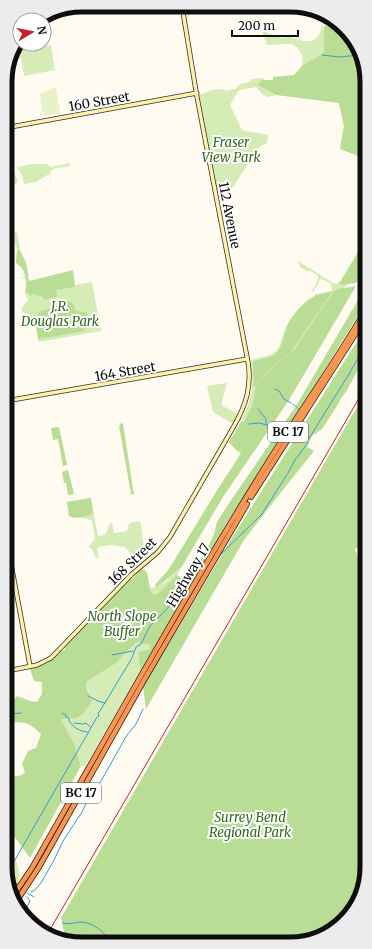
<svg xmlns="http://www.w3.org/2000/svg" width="372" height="949" font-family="Merriweather,serif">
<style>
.green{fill:#d5ecb7}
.forest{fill:#badd96}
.pitch{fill:#e7f2c9}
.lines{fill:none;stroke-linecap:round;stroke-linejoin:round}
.stream{stroke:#359dd4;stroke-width:1}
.secondary-casing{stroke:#303030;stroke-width:5}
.highway-casing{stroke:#1f1f1f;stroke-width:6}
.secondary{stroke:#fff1ab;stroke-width:3.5}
.highway{stroke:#fb9652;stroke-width:4.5}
.rail{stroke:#c61f30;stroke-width:1}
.labels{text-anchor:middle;stroke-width:4;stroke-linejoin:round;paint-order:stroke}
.shield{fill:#fff;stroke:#565656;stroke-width:1}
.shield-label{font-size:12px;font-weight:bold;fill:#0e0e0e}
.street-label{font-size:13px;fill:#0e0e0e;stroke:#fff}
.park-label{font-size:13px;font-style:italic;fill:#306a1b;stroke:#fff}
.rim{fill:none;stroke:#0e0e0e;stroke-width:5}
</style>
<rect width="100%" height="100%" fill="#fffbf0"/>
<g class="green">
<path d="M322,24L356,155L340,149L344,126L339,103L277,95L268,97L263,95L256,87L239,90L230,105L242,130L268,135L267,143L259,147L252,157L265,167L252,158L233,187L228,191L218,193L207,143L199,95L212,90L220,89L227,91L237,88L240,84L250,82L251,79L263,78L267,81L273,80V77L294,75C297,72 301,68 302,65C305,57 299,47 292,44C287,43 273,45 267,45L262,31L281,38L287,36C304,42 319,48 322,24Z"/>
<path d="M20,38V44H36L37,47L51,45L55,70L24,76L21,58L10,59L13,48Z"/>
<path d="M70,163V166L53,169L50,173L51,185L49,174L36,182L24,184L22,176L17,167L32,164H48L49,166L51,167Z"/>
<path d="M15,174L18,182L9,188L12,203L6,207L5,179Z"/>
<path d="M6,230L10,235L17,232L21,254L26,261L29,276L26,277L29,293L92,282L101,331L39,342C36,331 36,315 23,312L21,309L28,300C24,292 27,287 25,278L16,279L25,277C24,269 22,267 16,263L17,249L14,241L6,237Z"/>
<path d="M365,240V253L138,642L150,645V649L148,651L141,672L85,766H81L75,745L61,720L69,717L89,691L86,687V682L115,664L131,646L56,659L121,591L145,568L149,589L166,582L241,453L229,442L243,419L242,418L247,408L252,390L251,361L253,359C287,353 275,348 288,323C293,314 301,306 308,299L312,298L315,295L332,291L331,284L322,279L320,280L313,292L312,291L318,279V276L309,270L308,272L299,266L300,265L297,262L298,261L335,284H337L339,281L340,282Z"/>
<path d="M227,383L221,405L238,414L233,424L213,412L207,386Z"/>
<path d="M91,498L98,536L105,535L110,523H112L114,533L127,531L129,523L140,521C143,533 142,544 147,556L134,570L127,565L134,557L125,547L110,545L99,547L97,549L99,558H96L92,549L89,547L95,539L92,521L82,517L73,518L69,516L67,502Z"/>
<path d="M15,859C21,872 22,883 11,894L8,887L7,864L10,861Z"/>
</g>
<g class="forest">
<path d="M338,24L344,27L364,62L365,164L356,155L340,149L344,126L339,103L277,95L258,85L262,80H273V77L294,75L302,66L324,53V26Z"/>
<path d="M360,249L365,252C365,268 364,270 356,283L341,285L340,282Z"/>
<path d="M20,250L25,261L29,281L73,270L75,287L56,290L57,295L56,297L44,300L43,297L33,294L30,296L29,293H25C28,281 27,270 16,263L17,251Z"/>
<path d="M356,286L289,400L223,497L182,566L169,577L165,581L156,587L155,585L169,569L216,492L241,453L235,449L229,442L241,422H244L252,406L256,386L270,370L294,350L334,291L338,289Z"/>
<path d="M365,288V304L293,421L285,431L226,524L141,672L138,652L148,650L150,649V645L136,642L115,664L86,682V687L92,701L83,714L75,719L69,717L61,720L75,745L81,766L30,858L14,836L7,838V778L22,775L25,772L22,764L28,751L36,748L41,734C29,722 24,721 7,723V704H10L17,696L30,701L37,702L42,694V682L34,681L30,669L47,663L60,651L65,650V648L62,649L122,586L130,578L132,579L141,569L147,572L151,593L155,595L160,592L177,575L181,578L190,576L209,545L214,534L217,522L227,506L296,406Z"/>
<path d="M333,291L291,352L269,370L255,387L254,386L253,361C260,359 268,359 274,355C283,349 283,337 287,327C291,317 303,302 314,297L315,295Z"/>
<path d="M70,301L74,305L75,310L82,312H87L88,319L78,321L76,323L77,326L83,328L85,331L38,339L36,325L39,312Z"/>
<path d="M365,329V357L346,392L341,398L339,403L322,429L312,436L307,447L314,451L278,496L244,540L146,709L143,687L233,536Z"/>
<path d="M365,393L366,541L355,549L366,581L367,872L348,918L310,941L66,942L61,918Z"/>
<path d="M121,423L123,424L134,495L131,494L119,426Z"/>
<path d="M59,427L67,465L63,466L58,439L53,440L51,428Z"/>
<path d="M68,470L74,494L68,495L66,483H64L62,472Z"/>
<path d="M91,498L93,511L92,514C85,518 76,519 69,516L67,502Z"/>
</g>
<path class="pitch" d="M56,87L60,113L45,116L43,114L40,94L50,89Z"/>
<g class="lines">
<g class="stream">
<path d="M322,55L339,57L360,55"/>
<path d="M275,389L279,391L284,399L291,403"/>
<path d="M293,404L300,410"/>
<path d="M258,409L266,419V425"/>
<path d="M249,424L259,423L275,427"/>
<path d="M277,428L285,431"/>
<path d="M296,436L307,440"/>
<path d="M218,557L262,514L288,473L295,460L307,444L308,440L349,374L365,346"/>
<path d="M112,655L133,651"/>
<path d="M88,696L98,701L105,703"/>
<path d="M62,713L66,715V717L69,718V721C75,729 78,730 87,732"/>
<path d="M7,714L21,713"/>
<path d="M74,723L83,724L86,723L90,727"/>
<path d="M8,872L88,733L97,717L99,716L98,713L100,711L132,658L136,647L141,644L150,626L193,582"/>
<path d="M8,881L17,887"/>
<path d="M9,889L14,885L18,884"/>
<path d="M31,891H34L41,883L54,860L63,841L82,812L92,791L101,781L127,735L136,724L143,709"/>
<path d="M27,893L34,897"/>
<path d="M23,914L30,901L27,897"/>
<path d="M63,923C70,925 76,922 82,922C93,923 106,932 109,942"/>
</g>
<g class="secondary-casing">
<g id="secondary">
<path d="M5,128L197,93"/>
<path d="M6,401L247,359"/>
<path d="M7,542L30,666"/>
<path d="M7,671L37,665L51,658L132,574L158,552L170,537L234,426C246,405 252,386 248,362L197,97L182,6"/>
</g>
</g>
<g class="highway-casing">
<g id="highway">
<path d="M251,497L365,319"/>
<path d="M13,896L32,868C110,731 186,593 270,459C302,409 336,361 365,311"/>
<path d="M16,902L39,867L143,682L247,504"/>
</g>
</g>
<use href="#secondary" class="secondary"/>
<use href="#highway" class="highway"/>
<path class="rail" d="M48,933L365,388"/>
</g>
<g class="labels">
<g class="shield">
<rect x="268" y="422" width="40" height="20" rx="3"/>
<rect x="61" y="783" width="40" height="20" rx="3"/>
</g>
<g class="shield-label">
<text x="288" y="436">BC 17</text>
<text x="81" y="797">BC 17</text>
</g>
<g class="street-label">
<text transform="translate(99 101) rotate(-10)" y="5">160 Street</text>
<text transform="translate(230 215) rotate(79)" y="5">112 Avenue</text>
<text transform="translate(125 371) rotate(-10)" y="5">164 Street</text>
<text transform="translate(132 561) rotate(-44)" y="5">168 Street</text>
<text transform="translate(188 575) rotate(-59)" y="5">Highway 17</text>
</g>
<g class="park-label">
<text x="231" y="147">Fraser<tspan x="231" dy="15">View Park</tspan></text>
<text x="60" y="311">J.R.<tspan x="60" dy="15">Douglas Park</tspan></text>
<text x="122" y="621">North Slope<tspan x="122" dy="15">Buffer</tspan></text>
<text x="250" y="822">Surrey Bend<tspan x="250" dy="15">Regional Park</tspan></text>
</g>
</g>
<path d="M0 0H372V949H0ZM82 12H290A70 70 0 0 1 360 82V867A70 70 0 0 1 290 937H82A70 70 0 0 1 12 867V82A70 70 0 0 1 82 12Z" fill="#ececec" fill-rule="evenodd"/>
<path class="rim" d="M82 12H290A70 70 0 0 1 360 82V867A70 70 0 0 1 290 937H82A70 70 0 0 1 12 867V82A70 70 0 0 1 82 12Z"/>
<g transform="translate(32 32) rotate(80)"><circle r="19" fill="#ffffff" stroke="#9f9f9f"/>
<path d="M0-3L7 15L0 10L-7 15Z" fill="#c61f30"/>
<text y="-6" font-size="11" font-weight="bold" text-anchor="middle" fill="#0e0e0e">N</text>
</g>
<path d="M232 30v6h66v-6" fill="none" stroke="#0e0e0e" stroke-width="2"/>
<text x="238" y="30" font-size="12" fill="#0e0e0e" stroke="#ffffff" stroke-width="3" paint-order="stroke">200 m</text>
</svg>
